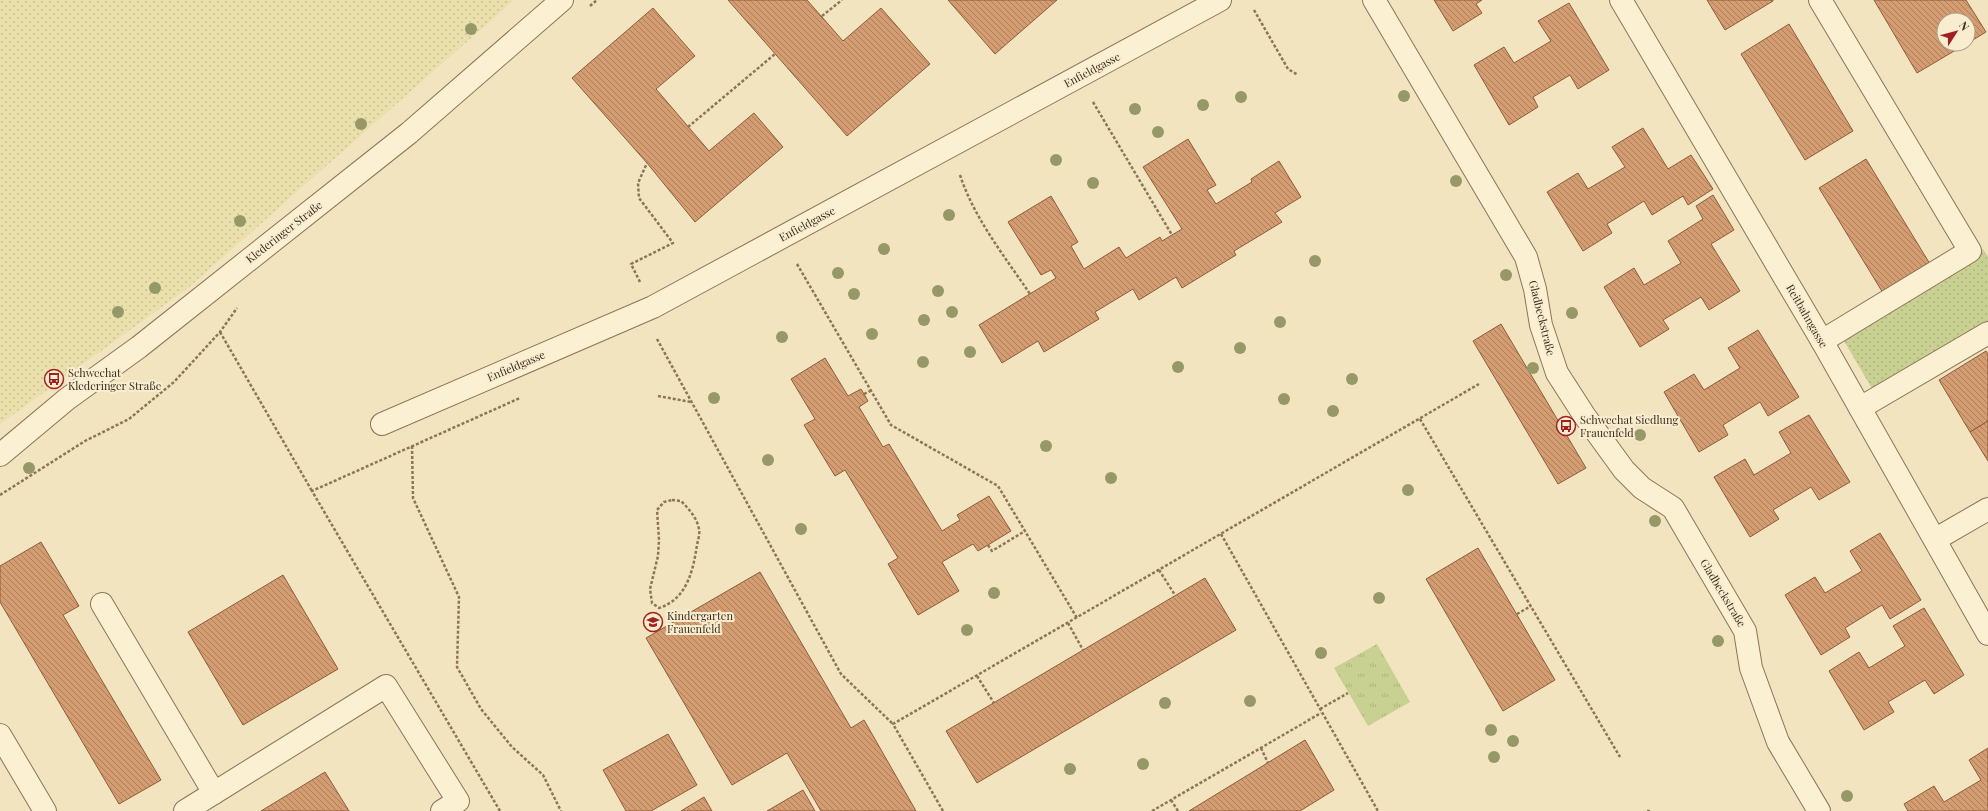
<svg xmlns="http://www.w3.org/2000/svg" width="1988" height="811" font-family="'Playfair Display',serif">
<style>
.farmland{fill:url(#farmland-dots)}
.grass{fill:url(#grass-dots)}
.park{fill:url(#park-tufts)}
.building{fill:url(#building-back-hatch);stroke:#8e5c39}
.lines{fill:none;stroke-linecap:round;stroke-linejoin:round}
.minor-casing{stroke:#8d7456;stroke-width:24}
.path{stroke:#8d7456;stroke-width:2.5;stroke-dasharray:3 2;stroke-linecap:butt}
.minor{stroke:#fcf0d3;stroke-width:22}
.tree{fill:#969868}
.labels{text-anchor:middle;stroke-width:4;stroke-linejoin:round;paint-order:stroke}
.street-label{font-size:11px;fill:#3b2b1c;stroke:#f9edd0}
.poi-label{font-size:11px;fill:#3b2b1c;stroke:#f9edd0;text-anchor:start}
</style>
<defs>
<pattern id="farmland-dots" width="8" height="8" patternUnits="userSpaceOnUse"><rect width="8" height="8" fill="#e9e0ac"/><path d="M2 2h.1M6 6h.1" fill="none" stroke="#c9c093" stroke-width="1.8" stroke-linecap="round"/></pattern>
<pattern id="grass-dots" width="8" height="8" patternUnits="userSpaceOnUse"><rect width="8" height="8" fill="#c9d192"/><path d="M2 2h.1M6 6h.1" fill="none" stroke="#aeb47d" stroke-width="1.8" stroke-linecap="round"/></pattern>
<pattern id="park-tufts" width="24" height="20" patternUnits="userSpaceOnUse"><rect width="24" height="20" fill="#c9d192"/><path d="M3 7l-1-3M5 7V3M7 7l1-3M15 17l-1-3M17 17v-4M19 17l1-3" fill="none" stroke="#aeb47d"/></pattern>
<pattern id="building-back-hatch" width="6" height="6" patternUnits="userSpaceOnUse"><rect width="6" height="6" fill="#d49c71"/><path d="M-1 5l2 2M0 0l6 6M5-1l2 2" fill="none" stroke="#ad7f5c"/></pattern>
</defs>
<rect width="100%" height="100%" fill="#f2e4bf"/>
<path class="farmland" d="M0,0H514L188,288L0,424Z"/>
<path class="grass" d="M1983,249L1988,257V325L1874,392L1840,334Z"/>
<path class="park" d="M1377,644L1410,702L1368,726L1334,668Z"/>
<g class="building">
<path d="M728,0H807L843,41L881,8L930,64L847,136Z"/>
<path d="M948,0H1057L995,54Z"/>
<path d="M1434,0H1482L1476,4L1482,13L1453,31Z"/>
<path d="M1707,0H1773V1L1725,30Z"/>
<path d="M1874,0H1966L1986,32L1968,43V20H1944V44H1966L1917,73Z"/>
<path d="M1569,3L1609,70L1578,89L1570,75L1533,97L1538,107L1509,125L1474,65L1504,47L1514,63L1551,41L1538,21Z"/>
<path d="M653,8L695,56L656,89L709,151L754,113L783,147L695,222L647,163L572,78Z"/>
<path d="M1789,24L1853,131L1805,160L1741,54Z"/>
<path d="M1643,128L1668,169L1691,155L1713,189L1688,205L1683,196L1652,215L1644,201L1607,224L1612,233L1583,251L1547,192L1578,173L1588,189L1625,167L1612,147Z"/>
<path d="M1188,139L1216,185L1207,190L1216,204L1252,182L1251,179L1279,161L1301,197L1275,213L1282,222L1234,251L1236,255L1182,288L1176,277L1139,300L1133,289L1095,312L1099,319L1044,352L1038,341L1002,363L979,325L1056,278L1051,270L1041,275L1008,222L1051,196L1078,242L1071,246L1084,269L1119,247L1126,258L1160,237L1162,241L1182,229L1143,167Z"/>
<path d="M1866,159L1930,264L1883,293L1819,188Z"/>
<path d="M1713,195L1734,230L1711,244L1740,291L1709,310L1701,297L1663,320L1669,329L1640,347L1604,287L1634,268L1644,285L1681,263L1668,241L1703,219L1696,206Z"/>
<path d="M1501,324L1586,468L1558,484L1473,341Z"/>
<path d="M1758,330L1799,397L1768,416L1760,402L1723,425L1728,435L1699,452L1664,392L1694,374L1704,390L1740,368L1728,348Z"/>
<path d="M1986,351L1988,354V421L1970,432L1939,380Z"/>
<path d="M825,358L848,396L861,389L868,401L859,407L883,447L889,444L942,531L960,520L957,515L989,496L1011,531L978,551L973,544L942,562L959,591L918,615L888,564L898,558L845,470L835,476L804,425L815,419L791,379Z"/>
<path d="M1809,415L1850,482L1819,500L1811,487L1773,510L1779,519L1750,537L1714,477L1745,459L1754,475L1791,453L1779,432Z"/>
<path d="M1988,421V461L1970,432Z"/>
<path d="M1880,533L1921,600L1890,619L1882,605L1845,628L1850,637L1821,655L1785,595L1815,577L1825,593L1862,571L1850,551Z"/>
<path d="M41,542L79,606L63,615L161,780L119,804L0,602V566Z"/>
<path d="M1478,548L1555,680L1503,711L1426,579Z"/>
<path d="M760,572L851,728L864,720L916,811H821L787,753L732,785L646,638Z"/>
<path d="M283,575L338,669L243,725L188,632Z"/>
<path d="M1205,578L1236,630L977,783L946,731Z"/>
<path d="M1924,608L1964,675L1934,694L1925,680L1888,702L1894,712L1864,730L1829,671L1859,652L1869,668L1905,646L1893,626Z"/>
<path d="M668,734L697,785L651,811H626L603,770Z"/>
<path d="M1305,740L1334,790L1300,811H1189Z"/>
<path d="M1988,748V811H1908L1904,804L1934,786L1944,802L1981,780L1969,760Z"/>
<path d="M325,772L349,811H261Z"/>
<path d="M803,790L815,811H767Z"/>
<path d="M704,797L712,811H681Z"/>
</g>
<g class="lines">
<g class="minor-casing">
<g id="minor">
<path d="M1374,0L1526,257L1535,289L1541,325L1557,373L1584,415L1624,470L1642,488L1673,508L1745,631L1751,668L1778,742L1819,811"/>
<path d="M1621,0L1822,341L1988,634"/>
<path d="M1820,0L1970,251L1822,341"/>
<path d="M1860,408L1988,333"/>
<path d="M382,424L653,307L1220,0"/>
<path d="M0,455L67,399L139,347L409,133L562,0"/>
<path d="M1936,539L1988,509"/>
<path d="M102,604L214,793L386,686L458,801L442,811"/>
<path d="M0,735L45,811"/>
<path d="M185,811L214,793"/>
</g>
</g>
<g class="path">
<path d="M590,6L597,0"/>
<path d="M1254,10L1288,69L1298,75"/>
<path d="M822,16L842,0"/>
<path d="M1093,102L1172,235"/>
<path d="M688,127L775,54"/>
<path d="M960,175C974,218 1005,257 1030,294"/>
<path d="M797,264L891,425L998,486L1077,618"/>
<path d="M640,282L631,264L673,243L639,198L638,183L647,163"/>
<path d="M220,332L312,491"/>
<path d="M657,339L841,674L893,724"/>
<path d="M864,394L870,391"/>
<path d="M658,396L691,402"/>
<path d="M1420,419L1620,757"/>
<path d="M412,446L413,498L459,597L457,667L481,709L512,747L543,775L561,811"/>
<path d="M0,495L85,441L129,419L174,382L220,332L237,308"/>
<path d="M672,500L681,501C689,509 697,518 699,529C700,534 698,540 697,545C693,571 687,599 659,608L652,603L650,589L658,556L659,540L657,510L664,502Z"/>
<path d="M1221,534L1378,811"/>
<path d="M988,545L992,551L1025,531"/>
<path d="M1159,570L1175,595"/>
<path d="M1517,614L1531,606"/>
<path d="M1068,623L1083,650"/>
<path d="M977,676L994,703"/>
<path d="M1320,709L1348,693"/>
<path d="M1261,748L1268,763"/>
<path d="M1171,800L1178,811"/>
<path d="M500,811L312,491L520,398"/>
<path d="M943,811L893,724L1479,384"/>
<path d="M1152,811L1321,713"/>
<path d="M1647,811H1650"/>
</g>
<use href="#minor" class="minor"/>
</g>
<g class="tree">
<circle cx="471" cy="29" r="6"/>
<circle cx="1404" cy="96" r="6"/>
<circle cx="1241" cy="97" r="6"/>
<circle cx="1203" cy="105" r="6"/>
<circle cx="1135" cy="109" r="6"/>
<circle cx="361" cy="124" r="6"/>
<circle cx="1158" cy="132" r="6"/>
<circle cx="1056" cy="160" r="6"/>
<circle cx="1456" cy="181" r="6"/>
<circle cx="1093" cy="183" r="6"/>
<circle cx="949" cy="215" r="6"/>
<circle cx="240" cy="221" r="6"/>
<circle cx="884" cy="249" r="6"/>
<circle cx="1315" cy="261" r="6"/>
<circle cx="838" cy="273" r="6"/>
<circle cx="1506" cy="275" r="6"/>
<circle cx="155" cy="288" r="6"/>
<circle cx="938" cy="291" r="6"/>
<circle cx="854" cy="294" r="6"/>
<circle cx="118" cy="312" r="6"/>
<circle cx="952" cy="312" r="6"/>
<circle cx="1572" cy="313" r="6"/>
<circle cx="924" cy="320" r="6"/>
<circle cx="1280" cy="322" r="6"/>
<circle cx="872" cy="334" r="6"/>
<circle cx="782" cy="337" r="6"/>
<circle cx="1240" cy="348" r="6"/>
<circle cx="970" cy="352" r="6"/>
<circle cx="923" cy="362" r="6"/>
<circle cx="1178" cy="367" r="6"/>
<circle cx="1533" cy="368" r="6"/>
<circle cx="1352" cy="379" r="6"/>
<circle cx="714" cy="398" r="6"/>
<circle cx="1284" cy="399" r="6"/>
<circle cx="1333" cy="411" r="6"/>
<circle cx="1640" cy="435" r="6"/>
<circle cx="1046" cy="446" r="6"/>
<circle cx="768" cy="460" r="6"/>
<circle cx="29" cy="468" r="6"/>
<circle cx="1111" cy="478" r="6"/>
<circle cx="1408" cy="490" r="6"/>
<circle cx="1655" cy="521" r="6"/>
<circle cx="801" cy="529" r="6"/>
<circle cx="994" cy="593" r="6"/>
<circle cx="1379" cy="598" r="6"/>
<circle cx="967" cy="630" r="6"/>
<circle cx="1718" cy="641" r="6"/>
<circle cx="1321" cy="653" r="6"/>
<circle cx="1250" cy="701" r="6"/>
<circle cx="1165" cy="703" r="6"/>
<circle cx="1491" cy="730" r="6"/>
<circle cx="1513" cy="741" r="6"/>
<circle cx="1494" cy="757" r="6"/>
<circle cx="1143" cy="764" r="6"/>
<circle cx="1070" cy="769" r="6"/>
<circle cx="1847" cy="796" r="6"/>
</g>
<defs>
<g id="bus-ring" transform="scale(1)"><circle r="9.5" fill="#f9edd0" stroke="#a22020" stroke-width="1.5"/><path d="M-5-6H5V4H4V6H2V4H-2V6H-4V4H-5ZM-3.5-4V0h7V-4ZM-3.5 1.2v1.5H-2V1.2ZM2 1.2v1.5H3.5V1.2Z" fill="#a22020"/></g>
<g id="school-ring" transform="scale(1)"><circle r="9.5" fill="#f9edd0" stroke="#a22020" stroke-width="1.5"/><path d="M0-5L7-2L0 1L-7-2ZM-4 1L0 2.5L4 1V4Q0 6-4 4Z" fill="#a22020"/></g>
</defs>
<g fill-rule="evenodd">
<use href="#bus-ring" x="54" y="379"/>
<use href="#bus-ring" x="1566" y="426"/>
<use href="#school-ring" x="653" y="622"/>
</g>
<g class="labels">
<g class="street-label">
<text transform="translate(1092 70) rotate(-28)" y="4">Enfieldgasse</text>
<text transform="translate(807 224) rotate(-28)" y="4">Enfieldgasse</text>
<text transform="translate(284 232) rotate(-38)" y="4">Klederinger Straße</text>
<text transform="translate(1807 316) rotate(60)" y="4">Reitbahngasse</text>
<text transform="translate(1542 318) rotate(76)" y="4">Gladbeckstraße</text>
<text transform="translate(516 366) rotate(-23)" y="4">Enfieldgasse</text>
<text transform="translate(1723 593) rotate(59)" y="4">Gladbeckstraße</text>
</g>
<g class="poi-label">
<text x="68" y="377">Schwechat<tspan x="68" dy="13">Klederinger Straße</tspan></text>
<text x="1580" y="424">Schwechat Siedlung<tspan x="1580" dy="13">Frauenfeld</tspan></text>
<text x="667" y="620">Kindergarten<tspan x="667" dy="13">Frauenfeld</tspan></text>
</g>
</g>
<g transform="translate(1956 32) rotate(54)"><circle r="19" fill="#f9edd0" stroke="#ad9f88"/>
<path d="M0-3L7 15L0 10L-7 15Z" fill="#a22020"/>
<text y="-6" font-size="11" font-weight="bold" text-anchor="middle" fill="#3b2b1c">N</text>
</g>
</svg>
